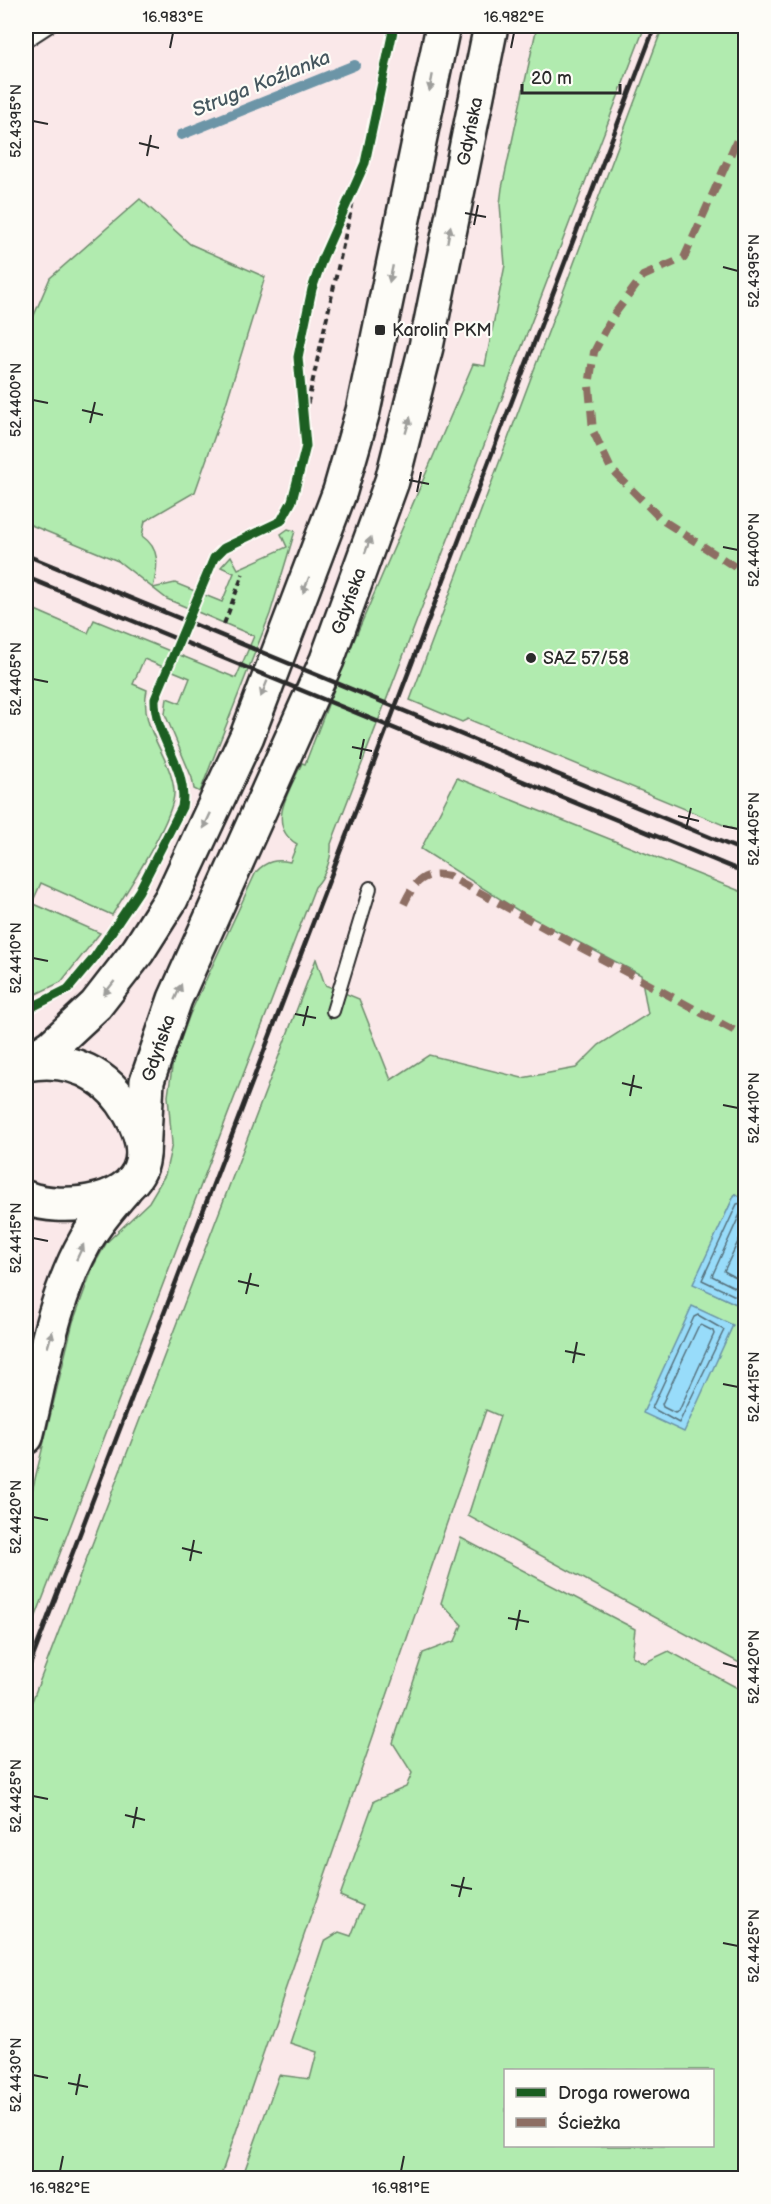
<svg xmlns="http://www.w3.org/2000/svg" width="771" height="2204" font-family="'Balsamiq Sans',sans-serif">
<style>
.green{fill:#b1ebaf;stroke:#6e8b6d;stroke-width:1.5;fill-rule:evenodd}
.water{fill:#98dcfa;stroke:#6c95a7;stroke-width:1.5}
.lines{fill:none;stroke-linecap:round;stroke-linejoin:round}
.shore{stroke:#57727e;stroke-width:1.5}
.stream{stroke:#6c95a7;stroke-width:10}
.lane-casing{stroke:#2b2b2b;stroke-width:16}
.secondary-casing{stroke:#2b2b2b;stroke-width:38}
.path{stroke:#2b2b2b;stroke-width:4;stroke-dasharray:6 4.5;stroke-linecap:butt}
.lane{stroke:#fdfcf7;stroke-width:12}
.secondary{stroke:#fdfcf7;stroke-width:33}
.rail{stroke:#2b2b2b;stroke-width:4.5}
.quiet{stroke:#8d6e63;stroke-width:8;stroke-dasharray:15 8;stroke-linecap:butt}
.cycleway-casing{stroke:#fdfcf7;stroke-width:13}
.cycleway{stroke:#1b5e20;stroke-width:9}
.oneway{fill:#9e9e9b}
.ticks{fill:none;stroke:#2b2b2b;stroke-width:2}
.poi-dot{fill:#2b2b2b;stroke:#fdfcf7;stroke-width:2}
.labels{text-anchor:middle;stroke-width:4.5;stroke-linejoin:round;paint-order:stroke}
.street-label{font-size:18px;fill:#2b2b2b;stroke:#fdfcf7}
.poi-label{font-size:18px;fill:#2b2b2b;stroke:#fdfcf7;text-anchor:start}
.water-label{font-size:20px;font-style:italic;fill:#46575f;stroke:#fdfcf7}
.neatline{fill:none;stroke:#2b2b2b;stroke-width:2}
.ticks-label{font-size:15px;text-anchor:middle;fill:#2b2b2b}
</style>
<rect width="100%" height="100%" fill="#fae8e9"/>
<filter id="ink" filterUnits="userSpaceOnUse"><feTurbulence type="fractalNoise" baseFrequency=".0167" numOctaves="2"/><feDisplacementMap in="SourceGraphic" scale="12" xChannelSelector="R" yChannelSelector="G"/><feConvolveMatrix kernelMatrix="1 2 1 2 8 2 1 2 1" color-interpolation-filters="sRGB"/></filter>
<g filter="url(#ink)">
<g class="green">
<path d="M537,26H645L331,844C332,858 325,877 315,887L26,1642V1516L73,1322L93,1267L107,1242L149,1202L165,1175L172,1144L168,1096L173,1061L190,1014L256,872C266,861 276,859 290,862L297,844C265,825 290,790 302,763L305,764L343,666L473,364L485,366L505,265L500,204L502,188Z"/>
<path d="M663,26H745V834L468,719L462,722L410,700Z"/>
<path d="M140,199L190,244L265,277L226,404L195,492L145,521L142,536C161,549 158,566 153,588L175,583L222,602L234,573L221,567L231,556L238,569L287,547L281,534L288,529L295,531L270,614L200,792L194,789L192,778L165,714L167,698L180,703L190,678L144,659L133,684L147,690C138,728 171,755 174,791C176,816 127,891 112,915L41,883L32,903L100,933L61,982L26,999V606L88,633L94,620L236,678L254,636L167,599L118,561L26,523V334L50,278Z"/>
<path d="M457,778L745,893L746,1190L743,1196L745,1199L735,1194L694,1284L745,1308V1666L468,1516L500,1416L486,1410L220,2178H26V1717L316,959L325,985L359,999L391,1080L429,1055L522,1078L576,1068L599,1045L648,1014L641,975L519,911L421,849Z"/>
<path d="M461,1538L635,1629L632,1656L644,1663L669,1651L745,1692V2178H248L243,2175L279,2075L310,2079L317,2052L290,2043L324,1941L339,1932L351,1936L363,1906L340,1896L374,1801L406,1787L412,1773L393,1743L423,1653L455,1641L462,1625L441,1603ZM506,2070H712V2146H506Z"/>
</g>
<g class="water">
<path d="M735,1194L745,1199V1308L693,1284Z"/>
<path d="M692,1306L733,1325L684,1432L643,1413Z"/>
</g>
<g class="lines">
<g class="shore">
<path d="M746,1202L737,1204L702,1280L746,1301"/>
<path d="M746,1210L741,1212L712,1276L746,1293"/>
<path d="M746,1225L724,1271L746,1283"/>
<path d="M698,1315L724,1330L679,1423L652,1408L694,1317Z"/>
<path d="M701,1325L713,1331L714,1334L679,1411L675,1413L663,1407L662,1404L698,1327Z"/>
</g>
<path class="stream" d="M181,135L355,65"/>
<g class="lane-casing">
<g id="lane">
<path d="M26,41L49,26"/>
<path d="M333,1011L370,888"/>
</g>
</g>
<g class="secondary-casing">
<g id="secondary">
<path d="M26,1063L52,1046L96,1005L138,951L171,899L247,736L340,491L363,411L443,26"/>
<path d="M26,1064C71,1056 107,1074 130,1113C137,1125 143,1138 143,1153C142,1205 61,1212 26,1198"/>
<path id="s1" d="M143,1154L147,1081L175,999L327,660L392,481L426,347L491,26"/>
<path d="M26,1437C42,1372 52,1299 86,1240C97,1221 111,1205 125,1189"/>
</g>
</g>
<g class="path">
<path d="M303,424L359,174"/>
<path d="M224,624L243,574"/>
</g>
<use href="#lane" class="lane"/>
<use href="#secondary" class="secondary"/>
<g class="rail">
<path d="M26,555L746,852"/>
<path d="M26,577L746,873"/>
<path d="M26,1675L655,26"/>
</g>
<g class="quiet">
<path d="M746,120L684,258L643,276L613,316L594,352L589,386L593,431L611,469L662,520L746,574"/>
<path d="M404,904C414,883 423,870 449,876L746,1037"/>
</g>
<g class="cycleway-casing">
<path id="cycleway" d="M26,1010L68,989L94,958L139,891L182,807C189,767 154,738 155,699L214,558L224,548L281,521L292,501L306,446L298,357L312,289L323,257L365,163L394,26"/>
</g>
<use href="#cycleway" class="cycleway"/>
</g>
<defs><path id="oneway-solid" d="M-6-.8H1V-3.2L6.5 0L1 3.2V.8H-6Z" transform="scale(1.5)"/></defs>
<g class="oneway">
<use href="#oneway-solid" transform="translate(431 83) rotate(101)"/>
<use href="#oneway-solid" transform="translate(449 234) rotate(-79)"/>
<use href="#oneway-solid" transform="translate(391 274) rotate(102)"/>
<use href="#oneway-solid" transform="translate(408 425) rotate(-74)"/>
<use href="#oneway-solid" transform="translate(368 545) rotate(-70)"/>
<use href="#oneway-solid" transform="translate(306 585) rotate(112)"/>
<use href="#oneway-solid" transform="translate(264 689) rotate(112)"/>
<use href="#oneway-solid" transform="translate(207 821) rotate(115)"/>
<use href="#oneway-solid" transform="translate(109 988) rotate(128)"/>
<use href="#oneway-solid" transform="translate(178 992) rotate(-66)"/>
<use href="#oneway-solid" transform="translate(80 1252) rotate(-65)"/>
<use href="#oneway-solid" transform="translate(50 1339) rotate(-74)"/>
</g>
</g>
<path class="ticks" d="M170,48L173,33M511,48L514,33M33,121L48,124M139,143L159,148M147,156L151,135M465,213L486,217M474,225L478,205M723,267L738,271M33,400L48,403M82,410L103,415M90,423L95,402M409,480L429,484M417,492L421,472M723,547L738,550M33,679L48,682M352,747L372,751M360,759L364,739M678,816L699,821M723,826L738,829M686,829L691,808M33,958L48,961M295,1014L316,1018M303,1026L308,1006M622,1083L642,1088M630,1096L634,1075M723,1105L738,1108M33,1238L48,1241M238,1281L259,1286M246,1294L251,1273M565,1351L585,1355M573,1363L577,1342M723,1384L738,1387M33,1517L48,1520M182,1548L202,1553M190,1561L194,1540M508,1618L529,1622M516,1630L520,1610M723,1663L738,1667M33,1796L48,1799M125,1815L145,1820M133,1828L137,1807M451,1885L472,1889M459,1897L464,1877M723,1943L738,1946M33,2075L48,2078M68,2083L88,2087M76,2095L80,2074M60,2171L63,2156M401,2171L404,2156"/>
<g class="poi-dot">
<rect x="374" y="324" width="12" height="12" rx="3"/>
<circle cx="531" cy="658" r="6"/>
</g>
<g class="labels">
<g class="street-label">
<text dy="6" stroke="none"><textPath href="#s1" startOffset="1080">Gdyńska</textPath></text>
<text dy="6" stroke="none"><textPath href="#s1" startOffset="594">Gdyńska</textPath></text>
<text dy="6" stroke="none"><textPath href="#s1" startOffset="108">Gdyńska</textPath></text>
</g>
<g class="poi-label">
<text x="392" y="336">Karolin PKM</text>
<text x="543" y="664">SAZ 57/58</text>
</g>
<g class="water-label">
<text transform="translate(261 83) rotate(-22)" y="7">Struga Koźlanka</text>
</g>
</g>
<rect width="771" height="2204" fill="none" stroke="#fdfcf7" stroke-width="66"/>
<rect x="504" y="2069" width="210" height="78" fill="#fdfcf7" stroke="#a9a8a5" stroke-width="1.5"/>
<rect x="516" y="2088" width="30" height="9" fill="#1b5e20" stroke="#a9a8a5" stroke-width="1.5"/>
<text x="558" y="2099" font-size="18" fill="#2b2b2b">Droga rowerowa</text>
<rect x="516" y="2118" width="30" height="9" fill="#8d6e63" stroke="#a9a8a5" stroke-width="1.5"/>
<text x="558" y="2129" font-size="18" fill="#2b2b2b">Ścieżka</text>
<path d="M522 84v9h98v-9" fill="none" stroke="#2b2b2b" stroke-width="3"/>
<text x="531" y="84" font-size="18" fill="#2b2b2b" stroke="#fdfcf7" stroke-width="4.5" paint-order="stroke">20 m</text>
<rect x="33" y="33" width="705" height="2138" class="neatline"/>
<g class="ticks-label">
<text x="173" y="22">16.983°E</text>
<text x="514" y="22">16.982°E</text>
<text transform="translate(16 121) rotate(-90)" y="5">52.4395°N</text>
<text transform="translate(754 271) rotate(-90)" y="5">52.4395°N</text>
<text transform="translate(16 400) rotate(-90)" y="5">52.4400°N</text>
<text transform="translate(754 550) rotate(-90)" y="5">52.4400°N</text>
<text transform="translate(16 679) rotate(-90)" y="5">52.4405°N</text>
<text transform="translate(754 829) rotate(-90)" y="5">52.4405°N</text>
<text transform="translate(16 958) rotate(-90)" y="5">52.4410°N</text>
<text transform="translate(754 1108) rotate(-90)" y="5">52.4410°N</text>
<text transform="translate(16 1238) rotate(-90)" y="5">52.4415°N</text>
<text transform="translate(754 1387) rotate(-90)" y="5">52.4415°N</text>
<text transform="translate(16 1517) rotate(-90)" y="5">52.4420°N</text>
<text transform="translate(754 1667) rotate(-90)" y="5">52.4420°N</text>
<text transform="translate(16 1796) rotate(-90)" y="5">52.4425°N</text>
<text transform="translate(754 1946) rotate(-90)" y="5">52.4425°N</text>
<text transform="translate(16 2075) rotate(-90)" y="5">52.4430°N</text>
<text x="60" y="2193">16.982°E</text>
<text x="401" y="2193">16.981°E</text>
</g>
</svg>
